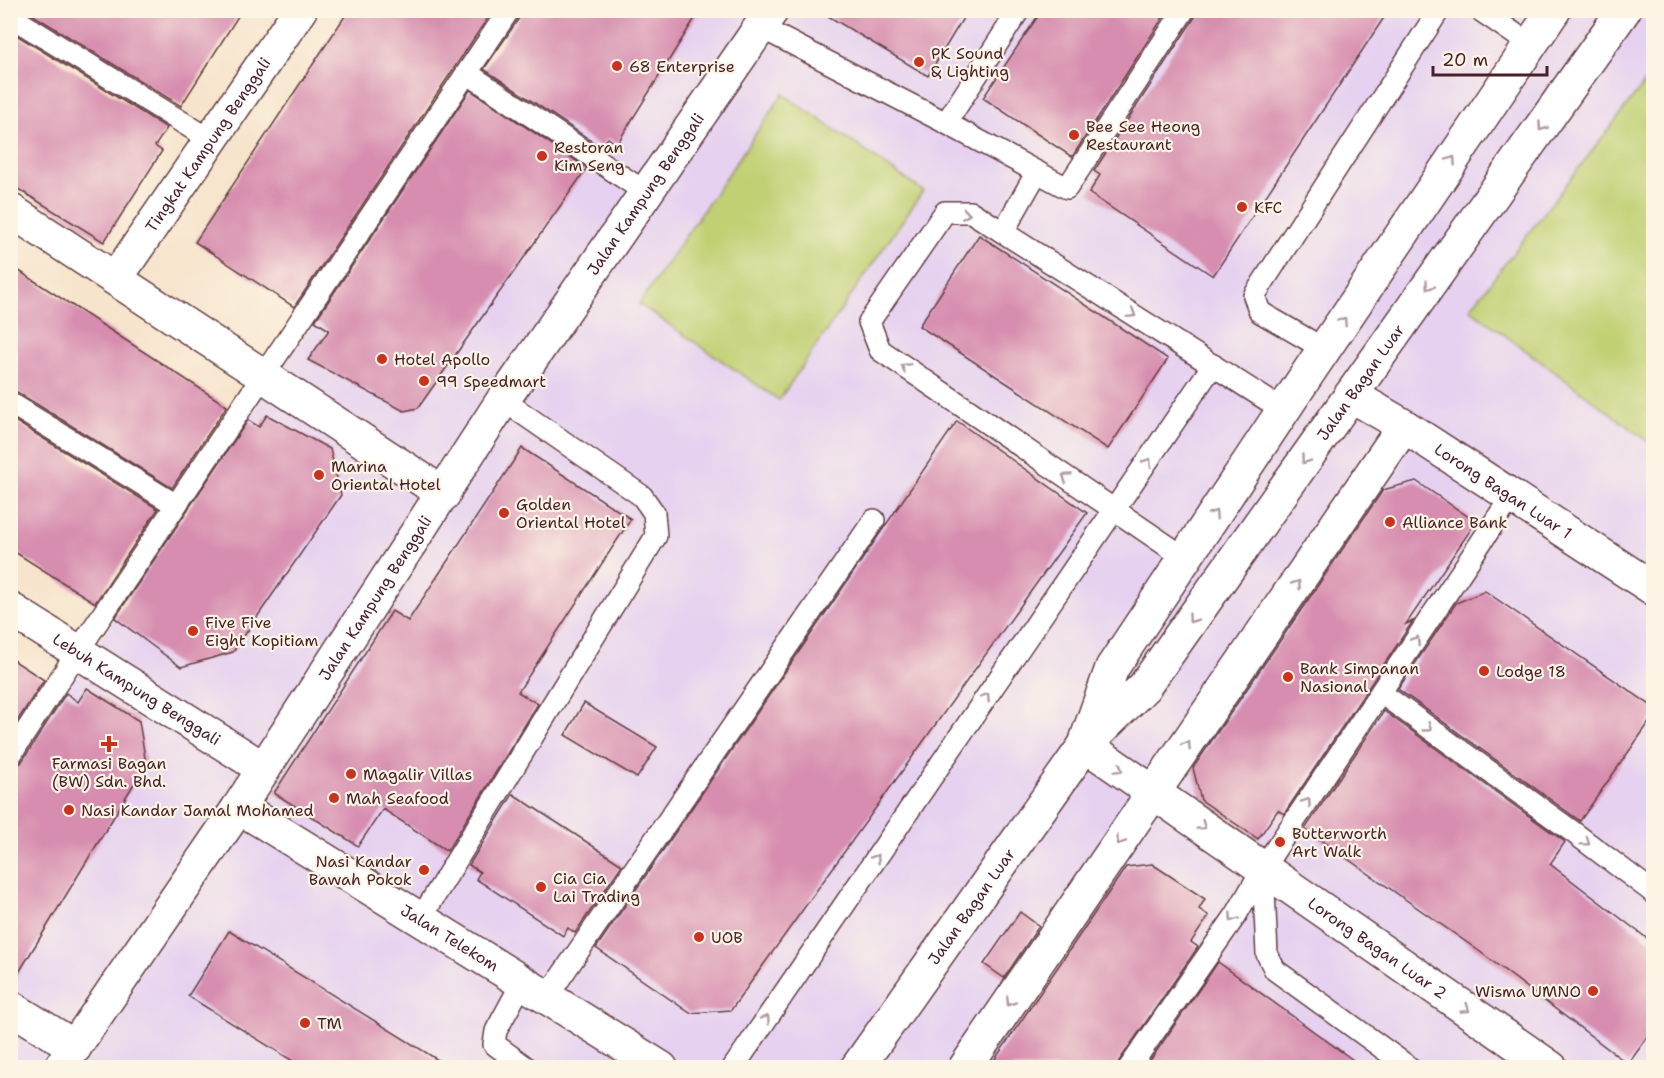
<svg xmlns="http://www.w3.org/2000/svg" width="1664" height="1078" font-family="'Shantell Sans',sans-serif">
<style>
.built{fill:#e6d2f0}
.green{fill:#c1d073;stroke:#86784f;stroke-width:1.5}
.building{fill:#d78daf}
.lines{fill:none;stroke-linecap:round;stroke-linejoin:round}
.lane-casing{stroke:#643d43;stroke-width:24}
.street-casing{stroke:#643d43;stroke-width:36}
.secondary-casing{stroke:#643d43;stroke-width:36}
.primary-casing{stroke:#643d43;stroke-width:36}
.lane{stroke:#fff;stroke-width:21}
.street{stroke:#fff;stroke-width:33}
.secondary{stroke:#fff;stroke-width:33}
.primary{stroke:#fff;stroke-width:33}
.oneway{stroke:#ae9aa0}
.poi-dot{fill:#c8321e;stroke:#fcf5e5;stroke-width:2}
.labels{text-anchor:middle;stroke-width:4.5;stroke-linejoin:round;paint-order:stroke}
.poi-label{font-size:16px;fill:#4a1f2b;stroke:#fcf5e5;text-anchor:start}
.street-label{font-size:16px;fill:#4a1f2b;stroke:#fcf5e5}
</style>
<rect width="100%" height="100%" fill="#fcf5e5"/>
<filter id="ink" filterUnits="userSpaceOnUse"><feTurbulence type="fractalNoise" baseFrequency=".0167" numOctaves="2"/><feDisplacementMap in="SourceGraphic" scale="12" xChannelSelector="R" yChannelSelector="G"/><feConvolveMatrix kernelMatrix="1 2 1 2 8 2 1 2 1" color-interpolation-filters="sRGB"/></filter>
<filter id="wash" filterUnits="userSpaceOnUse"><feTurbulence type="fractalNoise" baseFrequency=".008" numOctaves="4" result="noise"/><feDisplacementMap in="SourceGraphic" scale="24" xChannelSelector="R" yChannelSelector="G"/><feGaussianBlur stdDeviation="1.35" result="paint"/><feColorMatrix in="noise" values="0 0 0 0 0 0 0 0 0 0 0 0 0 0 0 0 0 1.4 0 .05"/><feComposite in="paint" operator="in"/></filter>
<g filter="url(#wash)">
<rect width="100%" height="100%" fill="#f7e4cc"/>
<path class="built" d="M522,11H1653V1067L11,1068V1058L20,1044L10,1038L11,772Z"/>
<g class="green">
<path d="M1653,72V445L1470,309Z"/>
<path d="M783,94L923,191L779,400L639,304Z"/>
</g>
<g id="blocks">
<g class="building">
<path d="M25,10H242L181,106Z"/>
<path d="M349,10H493L294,307L195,242Z"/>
<path d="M522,10H700L617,144L608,138L601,147L484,69L520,17Z"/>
<path d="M818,10H968L928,76Z"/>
<path d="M1042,10H1168L1072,157L983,98Z"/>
<path d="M1197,10H1389L1213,276L1089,193L1100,175L1094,171L1195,17Z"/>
<path d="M10,31L167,128L155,146L162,151L104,242L10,184Z"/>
<path d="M470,90L587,168L418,408L404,411L308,360L329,330L315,321Z"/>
<path d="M979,235L1168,359L1108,449L919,326Z"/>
<path d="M10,265L227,406L172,488L17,392L10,390Z"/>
<path d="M267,415L330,449L341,495L233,652L181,667L115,618L248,420L259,427Z"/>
<path d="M10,418L158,509L95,603L10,549Z"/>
<path d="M957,421L1087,513L731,1010L690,1013L596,948Z"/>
<path d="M522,448L631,519L518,692L538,704L447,851L383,809L358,846L274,793L392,611L408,621Z"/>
<path d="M1416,481L1476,522L1406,624L1413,621L1284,814L1278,810L1258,839L1201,800L1193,768L1383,490Z"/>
<path d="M1485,591L1653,707V717L1580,821L1398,689L1456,603Z"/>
<path d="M10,658L44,680L10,732Z"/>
<path d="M87,688L139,721L146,764L10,987V769L21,763L66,693L78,702Z"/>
<path d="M584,703L657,747L637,778L565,735Z"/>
<path d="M1384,711L1565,842L1550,864L1653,943V1030L1628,1064L1479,951L1305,829Z"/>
<path d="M513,794L622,865L575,933L568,928L563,936L476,879L480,872L469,865Z"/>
<path d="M1152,864L1205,899L1199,909L1209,916L1191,942L1198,947L1119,1061L1116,1068H989L1126,867Z"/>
<path d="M1020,912L1039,926L1004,978L984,964Z"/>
<path d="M229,931L451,1068H304L188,996Z"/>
<path d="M1218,962L1364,1068H1145Z"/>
</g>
</g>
</g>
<g filter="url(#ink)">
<use href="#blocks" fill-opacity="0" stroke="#643d43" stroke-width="1.5"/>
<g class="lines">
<g class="lane-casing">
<g id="lane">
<path d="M1480,10L1531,45"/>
<path d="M10,16L211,140"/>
<path d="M760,27L946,123L1067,188L1184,10"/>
<path d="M467,73L645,192"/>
<path d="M946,123L1019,10"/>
<path d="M1003,232L1037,172"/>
<path d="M1324,349L1260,312L1254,296L1439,10"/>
<path d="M10,403L176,505"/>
<path d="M1185,558L880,350L869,322L945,212H971L1283,410"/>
<path d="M1381,693L1573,832L1654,893"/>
<path d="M10,756L78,651L509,10"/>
<path d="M1263,868L1267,954L1275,970L1410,1068"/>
<path d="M421,918L656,536L654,513L642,496L503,400"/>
<path d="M523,981L496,1031L494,1044L527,1068"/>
<path d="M547,997L874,520"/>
<path d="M733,1068L1213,365"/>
<path d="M1129,1068L1236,915L1263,868L1512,496"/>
</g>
</g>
<g class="street-casing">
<g id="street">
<path d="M10,210L444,494"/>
<path id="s1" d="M116,278L300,10"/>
<path id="s2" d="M1351,395L1404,426L1654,589"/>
<path id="s3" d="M10,609L264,769"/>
<path id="s4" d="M1085,745L1551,1068"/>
<path id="s5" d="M239,807L661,1068"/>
<path d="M10,1007L75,1047"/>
<path d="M965,1068L1404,426"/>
</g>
</g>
<g class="secondary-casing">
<g id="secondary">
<path id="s6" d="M60,1068L239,807L503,400L772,10"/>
</g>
</g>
<g class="primary-casing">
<g id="primary">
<path d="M1087,738L1112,668L1310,370L1554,10"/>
<path id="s7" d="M857,1068L1085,745L1144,687L1624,10"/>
</g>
</g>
<use href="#lane" class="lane"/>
<use href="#street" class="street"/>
<use href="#secondary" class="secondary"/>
<use href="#primary" class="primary"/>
</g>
<defs><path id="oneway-chevron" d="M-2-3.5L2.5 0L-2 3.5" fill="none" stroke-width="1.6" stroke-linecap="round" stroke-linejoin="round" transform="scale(1.5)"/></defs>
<g class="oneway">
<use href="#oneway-chevron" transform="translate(1542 127) rotate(125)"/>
<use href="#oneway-chevron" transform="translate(1452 160) rotate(-56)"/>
<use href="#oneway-chevron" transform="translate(966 214) rotate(9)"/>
<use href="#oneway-chevron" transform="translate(1429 286) rotate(125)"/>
<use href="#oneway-chevron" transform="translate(1132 314) rotate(32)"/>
<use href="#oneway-chevron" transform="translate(1343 321) rotate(-56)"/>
<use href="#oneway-chevron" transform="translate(905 367) rotate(-146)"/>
<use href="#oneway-chevron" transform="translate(1305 460) rotate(125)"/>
<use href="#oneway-chevron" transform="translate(1148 462) rotate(-56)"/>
<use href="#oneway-chevron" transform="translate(1066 477) rotate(-146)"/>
<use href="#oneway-chevron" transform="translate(1214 514) rotate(-57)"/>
<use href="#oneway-chevron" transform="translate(1297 584) rotate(-56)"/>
<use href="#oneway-chevron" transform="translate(1192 619) rotate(125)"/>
<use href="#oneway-chevron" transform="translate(1416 640) rotate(-56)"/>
<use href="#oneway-chevron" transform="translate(986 697) rotate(-56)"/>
<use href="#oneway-chevron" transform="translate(1428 728) rotate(36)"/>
<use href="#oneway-chevron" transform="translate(1187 745) rotate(-56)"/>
<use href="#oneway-chevron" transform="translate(1119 769) rotate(35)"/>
<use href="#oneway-chevron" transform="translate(1307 802) rotate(-56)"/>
<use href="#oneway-chevron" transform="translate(1202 826) rotate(35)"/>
<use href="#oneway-chevron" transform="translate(1120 841) rotate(124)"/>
<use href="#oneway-chevron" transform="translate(1586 842) rotate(37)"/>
<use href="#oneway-chevron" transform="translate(876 858) rotate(-56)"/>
<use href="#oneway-chevron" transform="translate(1233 918) rotate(124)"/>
<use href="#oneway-chevron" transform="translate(1010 1002) rotate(124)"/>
<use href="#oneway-chevron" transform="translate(1466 1009) rotate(35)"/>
<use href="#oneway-chevron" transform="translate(766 1019) rotate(-56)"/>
</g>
</g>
<g class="poi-dot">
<circle cx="919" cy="62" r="6"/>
<circle cx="617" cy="66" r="6"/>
<circle cx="1074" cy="135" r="6"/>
<circle cx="542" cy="156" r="6"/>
<circle cx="1242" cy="207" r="6"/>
<circle cx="382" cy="359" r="6"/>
<circle cx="424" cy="381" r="6"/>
<circle cx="319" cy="475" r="6"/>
<circle cx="504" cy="513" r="6"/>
<circle cx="1390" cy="522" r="6"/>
<circle cx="193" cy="631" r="6"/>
<circle cx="1484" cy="671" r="6"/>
<circle cx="1288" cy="677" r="6"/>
<path d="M106 735h6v6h6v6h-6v6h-6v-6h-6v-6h6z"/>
<circle cx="351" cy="774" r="6"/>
<circle cx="334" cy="798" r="6"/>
<circle cx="69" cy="810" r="6"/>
<circle cx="1280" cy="842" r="6"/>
<circle cx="424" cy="870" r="6"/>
<circle cx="541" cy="887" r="6"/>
<circle cx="699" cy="937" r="6"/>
<circle cx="1593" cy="991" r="6"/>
<circle cx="305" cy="1023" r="6"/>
</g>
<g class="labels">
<g class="poi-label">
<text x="931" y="59">PK Sound<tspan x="931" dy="18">&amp; Lighting</tspan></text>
<text x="629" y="72">68 Enterprise</text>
<text x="1086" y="132">Bee See Heong<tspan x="1086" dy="18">Restaurant</tspan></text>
<text x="554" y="153">Restoran<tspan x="554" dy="18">Kim Seng</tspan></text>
<text x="1254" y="213">KFC</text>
<text x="394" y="365">Hotel Apollo</text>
<text x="436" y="387">99 Speedmart</text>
<text x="331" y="472">Marina<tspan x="331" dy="18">Oriental Hotel</tspan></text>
<text x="516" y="510">Golden<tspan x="516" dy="18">Oriental Hotel</tspan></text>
<text x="1402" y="528">Alliance Bank</text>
<text x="205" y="628">Five Five<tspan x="205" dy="18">Eight Kopitiam</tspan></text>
<text x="1300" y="674">Bank Simpanan<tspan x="1300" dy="18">Nasional</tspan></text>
<text x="1496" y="677">Lodge 18</text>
<text x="109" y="769" text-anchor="middle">Farmasi Bagan<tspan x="109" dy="18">(BW) Sdn. Bhd.</tspan></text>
<text x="363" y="780">Magalir Villas</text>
<text x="346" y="804">Mah Seafood</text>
<text x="81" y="816">Nasi Kandar Jamal Mohamed</text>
<text x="1292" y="839">Butterworth<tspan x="1292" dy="18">Art Walk</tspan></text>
<text x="412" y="867" text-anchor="end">Nasi Kandar<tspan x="412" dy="18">Bawah Pokok</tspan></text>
<text x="553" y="884">Cia Cia<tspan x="553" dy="18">Lai Trading</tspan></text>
<text x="711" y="943">UOB</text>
<text x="1581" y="997" text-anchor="end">Wisma UMNO</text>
<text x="317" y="1029">TM</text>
</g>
<g class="street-label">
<text dy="6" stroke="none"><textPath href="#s1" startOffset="162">Tingkat Kampung Benggali</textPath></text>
<text dy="6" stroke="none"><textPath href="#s6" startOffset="1052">Jalan Kampung Benggali</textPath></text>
<text dy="6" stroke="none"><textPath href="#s7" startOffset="852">Jalan Bagan Luar</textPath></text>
<text dy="6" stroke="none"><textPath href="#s2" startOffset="180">Lorong Bagan Luar 1</textPath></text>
<text dy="6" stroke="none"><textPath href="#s6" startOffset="566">Jalan Kampung Benggali</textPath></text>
<text dy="6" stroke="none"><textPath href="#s3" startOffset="150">Lebuh Kampung Benggali</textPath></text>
<text dy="6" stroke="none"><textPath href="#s7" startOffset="198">Jalan Bagan Luar</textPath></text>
<text dy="6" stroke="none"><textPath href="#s5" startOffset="248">Jalan Telekom</textPath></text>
<text dy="6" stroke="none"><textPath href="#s4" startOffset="356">Lorong Bagan Luar 2</textPath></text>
</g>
</g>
<rect width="1664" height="1078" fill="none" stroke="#fcf5e5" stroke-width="36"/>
<path d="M1433 66v9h114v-9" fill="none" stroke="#4a1f2b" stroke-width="3"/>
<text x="1442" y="66" font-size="18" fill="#4a1f2b" stroke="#fcf5e5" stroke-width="4.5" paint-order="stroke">20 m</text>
</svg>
